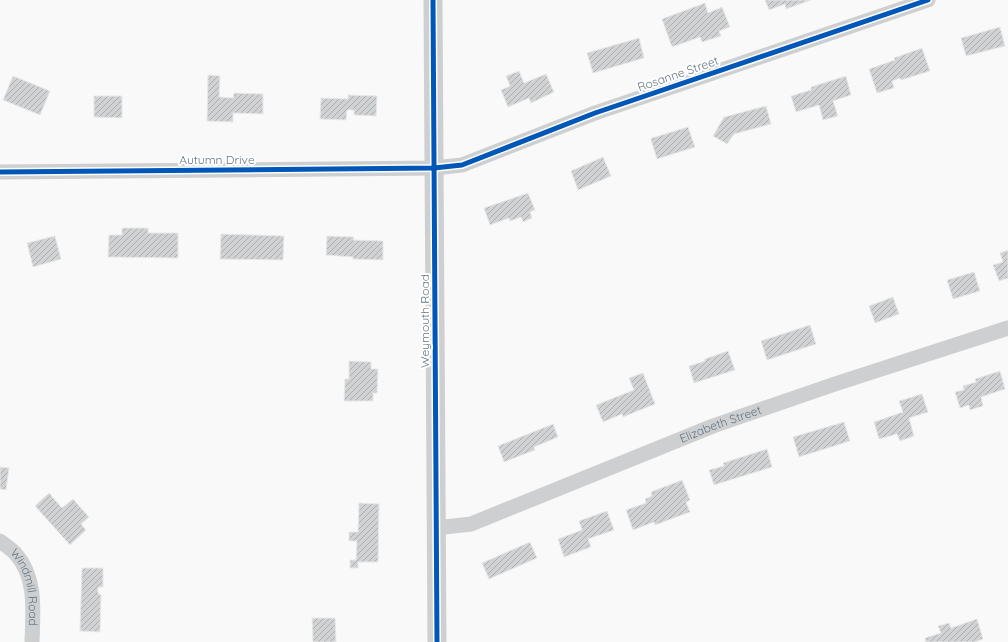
<svg xmlns="http://www.w3.org/2000/svg" width="1008" height="642" font-family="Quicksand,sans-serif">
<style>
.building{fill:url(#building-hatch);stroke:#e8e8e8}
.lines{fill:none;stroke-linecap:round;stroke-linejoin:round}
.minor{stroke:#cecfd0;stroke-width:15}
.tertiary{stroke:#cecfd0;stroke-width:19}
.cycleway-casing{stroke:#fff;stroke-width:8}
.cycleway{stroke:#0057b8;stroke-width:5}
.labels{text-anchor:middle;stroke-width:4;stroke-linejoin:round;paint-order:stroke}
.street-label{font-size:12px;fill:#657683;stroke:#fff}
</style>
<defs>
<pattern id="building-hatch" width="6" height="6" patternUnits="userSpaceOnUse"><rect width="6" height="6" fill="#d0d2d3"/><path d="M-1 1l2-2M0 6l6-6M5 7l2-2" fill="none" stroke="#acafb1"/></pattern>
</defs>
<rect width="100%" height="100%" fill="#f9f9f9"/>
<g class="building">
<path d="M765,0H811L786,9L785,4L769,10Z"/>
<path d="M705,3L708,13L722,7L730,27L719,31L721,36L702,42L700,37L672,47L662,19Z"/>
<path d="M1000,27L1005,46L966,56L961,38Z"/>
<path d="M639,38L644,58L593,73L587,53Z"/>
<path d="M922,48L930,71L901,80L900,78L892,81L894,88L877,93L869,69L895,60L894,58Z"/>
<path d="M519,71L524,83L546,74L554,92L531,103L529,98L508,107L501,90L510,86L506,76Z"/>
<path d="M208,75L220,76L219,97L233,98L234,93L263,94V114L233,113V122L207,121Z"/>
<path d="M13,76L50,91L40,115L3,100Z"/>
<path d="M846,76L851,95L833,101L838,116L823,120L819,105L796,112L791,96L811,90V87Z"/>
<path d="M348,95L377,96L376,116L354,115V110H347L346,120L320,119L321,98L348,99Z"/>
<path d="M94,96H122V118L94,117Z"/>
<path d="M766,106L771,124L734,134L727,144L713,136L724,117Z"/>
<path d="M688,127L695,147L657,159L651,140L652,138Z"/>
<path d="M603,157L611,176L578,190L571,171Z"/>
<path d="M528,193L535,210L530,212L532,218L523,222L521,217L510,221L509,218L490,225L484,208Z"/>
<path d="M122,228H148V233H178V258L108,257L109,235H122Z"/>
<path d="M221,234L284,236L283,260L220,259Z"/>
<path d="M55,236L61,259L33,267L27,243Z"/>
<path d="M327,236L354,237L353,240L383,241V260L353,259V257L326,255Z"/>
<path d="M1008,250V278L999,281L993,265L1003,262L1000,253Z"/>
<path d="M974,272L980,291L953,299L947,280Z"/>
<path d="M893,297L899,314L875,323L869,306Z"/>
<path d="M810,325L816,344L767,360L761,341Z"/>
<path d="M728,351L735,370L694,383L689,366L705,361V359Z"/>
<path d="M349,361L371,362V369H378L377,393H373V401H344L345,379H349Z"/>
<path d="M1000,371L1005,389L981,397L983,406L970,410L969,405L960,408L955,392L964,390L963,386L976,382L975,379Z"/>
<path d="M643,373L655,404L623,417L622,414L603,422L596,405L634,390L629,378Z"/>
<path d="M922,394L928,412L909,418L914,436L900,441L897,434L879,439L874,422L903,412L899,401Z"/>
<path d="M844,422L850,441L799,457L793,437Z"/>
<path d="M553,424L558,437L534,447L535,450L504,462L498,446Z"/>
<path d="M767,449L772,467L714,485L709,470L724,466L723,463Z"/>
<path d="M0,467L9,468L6,490L0,489Z"/>
<path d="M682,480L690,500L686,502L690,512L655,525L654,522L633,530L626,510L646,503L645,499L652,496L651,492Z"/>
<path d="M49,493L62,508L73,499L89,517L81,524L86,530L70,545L35,506Z"/>
<path d="M359,503L379,504L378,562H358V568H350V560H356L357,541H349V532H358Z"/>
<path d="M607,511L614,530L588,539L591,547L564,557L558,539L582,530L579,521Z"/>
<path d="M530,542L537,558L489,579L482,563Z"/>
<path d="M82,568H103V587H98V593L101,595L100,632L80,631Z"/>
<path d="M312,618H335L336,642H313Z"/>
<path d="M977,619L983,639L975,642H926L925,638L941,633L938,626L949,623L951,628Z"/>
</g>
<g class="lines">
<g class="minor">
<path d="M0,172L434,168L462,165L595,113L928,0"/>
<path id="s1" d="M436,528L471,524L713,426L835,384L1008,328"/>
<path id="s2" d="M0,541C5,545 10,548 15,553C37,577 33,611 32,642"/>
</g>
<path class="tertiary" d="M433,0L437,642"/>
<g class="cycleway-casing">
<g id="cycleway">
<path d="M433,0L437,642"/>
<path d="M0,172L434,168L462,165L595,113L928,0"/>
</g>
</g>
<use href="#cycleway" class="cycleway"/>
</g>
<g class="labels">
<g class="street-label">
<text transform="translate(678 74) rotate(-19)" y="4">Rosanne Street</text>
<text x="217" y="164">Autumn Drive</text>
<text transform="translate(425 321) rotate(-90)" y="4">Weymouth Road</text>
<text dy="4" stroke="none"><textPath href="#s1" startOffset="304">Elizabeth Street</textPath></text>
<text dy="4" stroke="none"><textPath href="#s2" startOffset="56">Windmill Road</textPath></text>
</g>
</g>
</svg>
